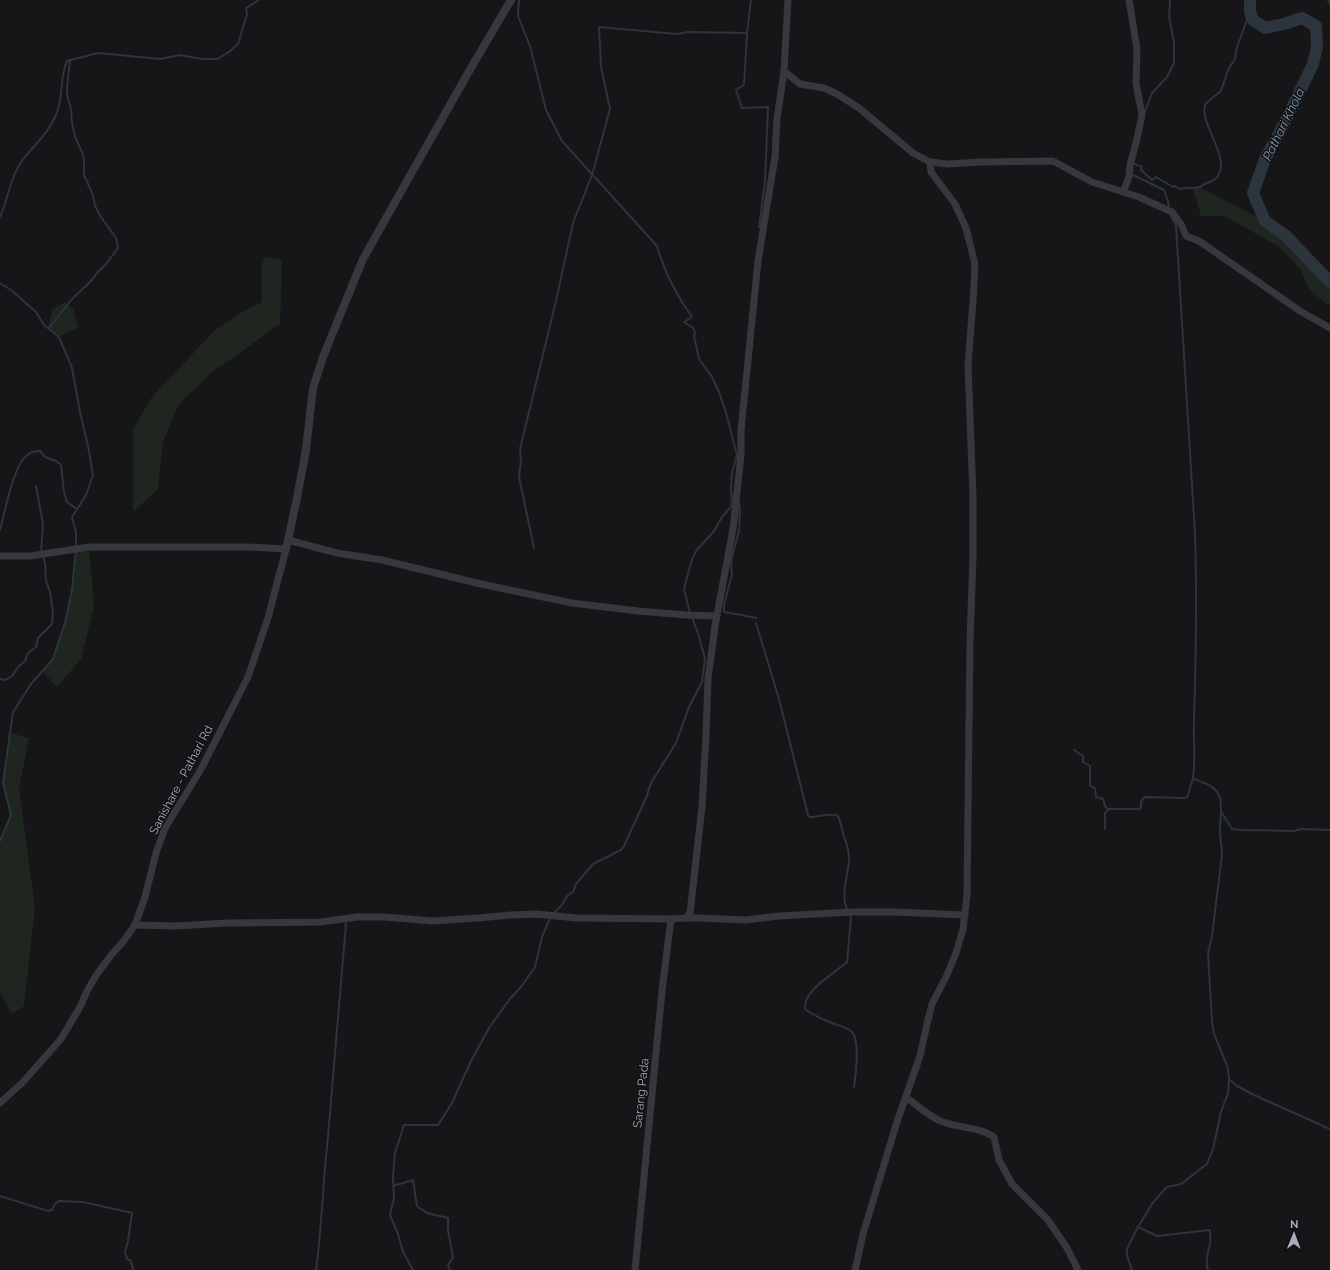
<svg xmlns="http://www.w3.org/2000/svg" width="1330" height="1270" font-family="Raleway,sans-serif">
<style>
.green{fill:#1e261f}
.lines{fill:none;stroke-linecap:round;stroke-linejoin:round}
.stream{stroke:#2c353c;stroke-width:2}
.river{stroke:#2c353c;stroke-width:12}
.minor{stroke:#37383d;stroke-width:7}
.tertiary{stroke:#37383d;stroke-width:8}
.labels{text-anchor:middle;stroke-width:3;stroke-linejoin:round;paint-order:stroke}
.street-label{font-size:12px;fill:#a8adb8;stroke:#111113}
.water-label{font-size:13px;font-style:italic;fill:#7f9bb3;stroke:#111113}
</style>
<rect width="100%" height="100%" fill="#161618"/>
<g class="green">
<path d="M1199,187L1265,221L1286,236L1330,282V305L1325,303L1309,289L1300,269L1278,246L1224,216H1201L1193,189Z"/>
<path d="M264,257L282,260L280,324L210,374L179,404L163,442L158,489L133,512V429L152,397L214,331L242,312L262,302L261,272Z"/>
<path d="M65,302L73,309L78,328L59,337L48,328L52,310Z"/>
<path d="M89,547L94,607L81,659L57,687L42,671L53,659L65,623L72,590L76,549Z"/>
<path d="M10,733L29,738L19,788L35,908L24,1006L12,1014L0,992V841L11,815L3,783Z"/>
</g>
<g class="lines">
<g class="stream">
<path d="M519,0L518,16L530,46L546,110L562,141L657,246C664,271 677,296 692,317L684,322L693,328L695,333L694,336L699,359L712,377L719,392L726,413L737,455L732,473L731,488L732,503L730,508L722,517L714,531L697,550L693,557L690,566L684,589L690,613"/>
<path d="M751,0L747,33L744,85L736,90L742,108L768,107L765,182L759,227"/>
<path d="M1328,0L1330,4"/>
<path d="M1144,114L1152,93L1167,77L1174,63V43L1169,16L1170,0"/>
<path d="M1133,163L1142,167L1141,170L1152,180L1156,177L1173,187L1175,186L1180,189C1187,187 1193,189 1199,187"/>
<path d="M1131,174L1164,190L1168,201L1169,209"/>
<path d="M1200,187C1205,183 1211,182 1217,178C1218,175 1221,170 1221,166C1222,147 1198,118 1206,103L1221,91L1228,70L1235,59L1236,50L1250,12"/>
<path d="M1169,213L1176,225L1195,534C1197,596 1196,658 1194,720C1193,741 1196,757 1193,778L1199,781"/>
<path d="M0,217C8,199 10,178 21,162C33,146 48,134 56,115C64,98 59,78 67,61L98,53L160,59L180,55L202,59H217L229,52L238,44L247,14L246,8L259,0"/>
<path d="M0,283L11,290L36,312L44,325L59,337L72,368L80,412L88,446L93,475L86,495L72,517L76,532V549L72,590L65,623L53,659L31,684L13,712L3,783L11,815L0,841"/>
<path d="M49,328L72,299L92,280L97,273L106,264L118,248L116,238L101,217L95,206L93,195L84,175V160L82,152L75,137L72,123L71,109L67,95V88L70,60"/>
<path d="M36,486L43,524L41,552"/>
<path d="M739,503L740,508L739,531L732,557L731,565L732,574L724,605V612L741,615L756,618"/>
<path d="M0,530C5,512 13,467 26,456C30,452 35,451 40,451L45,457L56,461L61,465L64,492L67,502L77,509"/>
<path d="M534,548L519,477L521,461L520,449L556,301L573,223L592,175L610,109L601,67L599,27L677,34L688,32L747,33"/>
<path d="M756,623L779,699L808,815L810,817C819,817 830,812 838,816C841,823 842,830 844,837C847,844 849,850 849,858C849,875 840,893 847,910"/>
<path d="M0,679L5,680L12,676L18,667L25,661L28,653L36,647L38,638L52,624L53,613L50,592L46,581L45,563L43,556"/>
<path d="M1074,750L1083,756V762L1090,766V786L1095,788L1096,797L1103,799C1105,803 1103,807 1108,809H1139L1141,808V802L1144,797L1184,798L1187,797C1190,791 1190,785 1193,779"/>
<path d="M1222,813L1232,829L1242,830L1294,831L1301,829L1330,830"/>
<path d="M1105,829V813L1108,810"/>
<path d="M554,913L562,905L567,896L573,892L576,884L593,864L621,850L624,846L646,798L651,783L676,743L689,707L702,682L705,659L699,636L692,617"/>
<path d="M849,914L851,917L847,962C835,973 803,990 805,1009C812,1014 819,1018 827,1021C835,1025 846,1026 852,1032C860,1041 856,1075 854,1087"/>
<path d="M1229,1079L1237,1086L1254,1095L1330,1129"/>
<path d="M393,1186L413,1180L417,1206L427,1213L448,1218V1230L453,1258L448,1265L450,1270"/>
<path d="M0,1196L48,1211L52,1210L55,1204L59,1201L83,1202L132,1213L128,1241L125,1252L127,1259L131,1261L133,1270"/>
<path d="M1138,1227L1157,1236L1210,1230C1210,1235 1211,1240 1210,1244C1208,1253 1205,1261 1208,1270"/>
<path d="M316,1270C322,1226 323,1181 328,1137L346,923"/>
<path d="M413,1270L403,1252L398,1234L390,1215L394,1198L393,1177L395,1153L404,1125H438L452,1103L471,1061L489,1028L509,1000L521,987L535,967L542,937L550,918"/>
<path d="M1132,1270L1127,1256V1249L1138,1227L1152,1204L1162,1192L1167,1187L1181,1184L1207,1164L1213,1149L1221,1112L1228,1093L1229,1079L1228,1068L1214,1034L1212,1022L1208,953L1212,936L1222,855C1222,847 1220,839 1220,831C1220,810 1228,789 1201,782"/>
</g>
<path class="river" d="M1250,0V12L1253,20L1265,28L1284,24L1302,18L1316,26L1317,47L1313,64L1281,130L1265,159L1253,193L1265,221L1286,236L1330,282"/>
<g class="minor">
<path d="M784,71L800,84L824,88L837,94L859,108L913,153L930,162L948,164L981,162L1053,161L1092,182L1139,197L1172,212L1181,224L1186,236L1199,241L1300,311L1330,328"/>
<path d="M1123,192L1129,177L1130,165L1137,139L1142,115L1136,83L1137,49L1129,0"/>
<path d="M288,540L337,553L382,560L481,584L572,603L638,611L686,615L717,616"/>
<path d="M0,556H30L89,547H248L286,549L268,618L248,677L200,771L165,828L156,853L145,897L135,925L123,942L112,954L97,974L87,991L80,1007L61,1039L23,1082L0,1103"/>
<path d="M686,918H700L746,920L779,916L852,912H895L965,915"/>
<path d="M135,925L175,926L227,923L321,922L357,917H385L432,921L478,918L511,915L537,914L576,918L671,919L686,918L690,913L702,807L706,735L708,679L715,626L733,529L741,455V430L758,261L775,157L777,119L784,71L788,0"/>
<path d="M906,1097C918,1106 929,1117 943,1122C960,1128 980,1127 994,1137L999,1160L1012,1184L1048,1220L1067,1248L1078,1270"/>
<path d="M635,1270L662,991L671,919"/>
<path d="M855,1270L863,1234L897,1122L920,1056L927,1024L932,1004L947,975L956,953L963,929L967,895L970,642L973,557V497L968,364L973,302L975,264L966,228L955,204L931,172L930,162"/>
</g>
<path class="tertiary" d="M286,549L297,498L306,450L313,388L323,357L363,259L468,73L511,0"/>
</g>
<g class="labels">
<g class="street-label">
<text transform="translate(181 780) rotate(-62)" y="4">Sanishare - Pathari Rd</text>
<text transform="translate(641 1093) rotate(-84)" y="4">Sarang Pada</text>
</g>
<g class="water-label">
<text transform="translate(1283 124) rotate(-64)" y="5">Pathari Khola</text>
</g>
</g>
<g transform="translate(1294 1234) rotate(1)" stroke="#111113" stroke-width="3" paint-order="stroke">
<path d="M0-3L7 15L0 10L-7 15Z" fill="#a8adb8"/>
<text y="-6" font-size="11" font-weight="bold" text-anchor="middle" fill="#a8adb8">N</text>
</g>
</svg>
